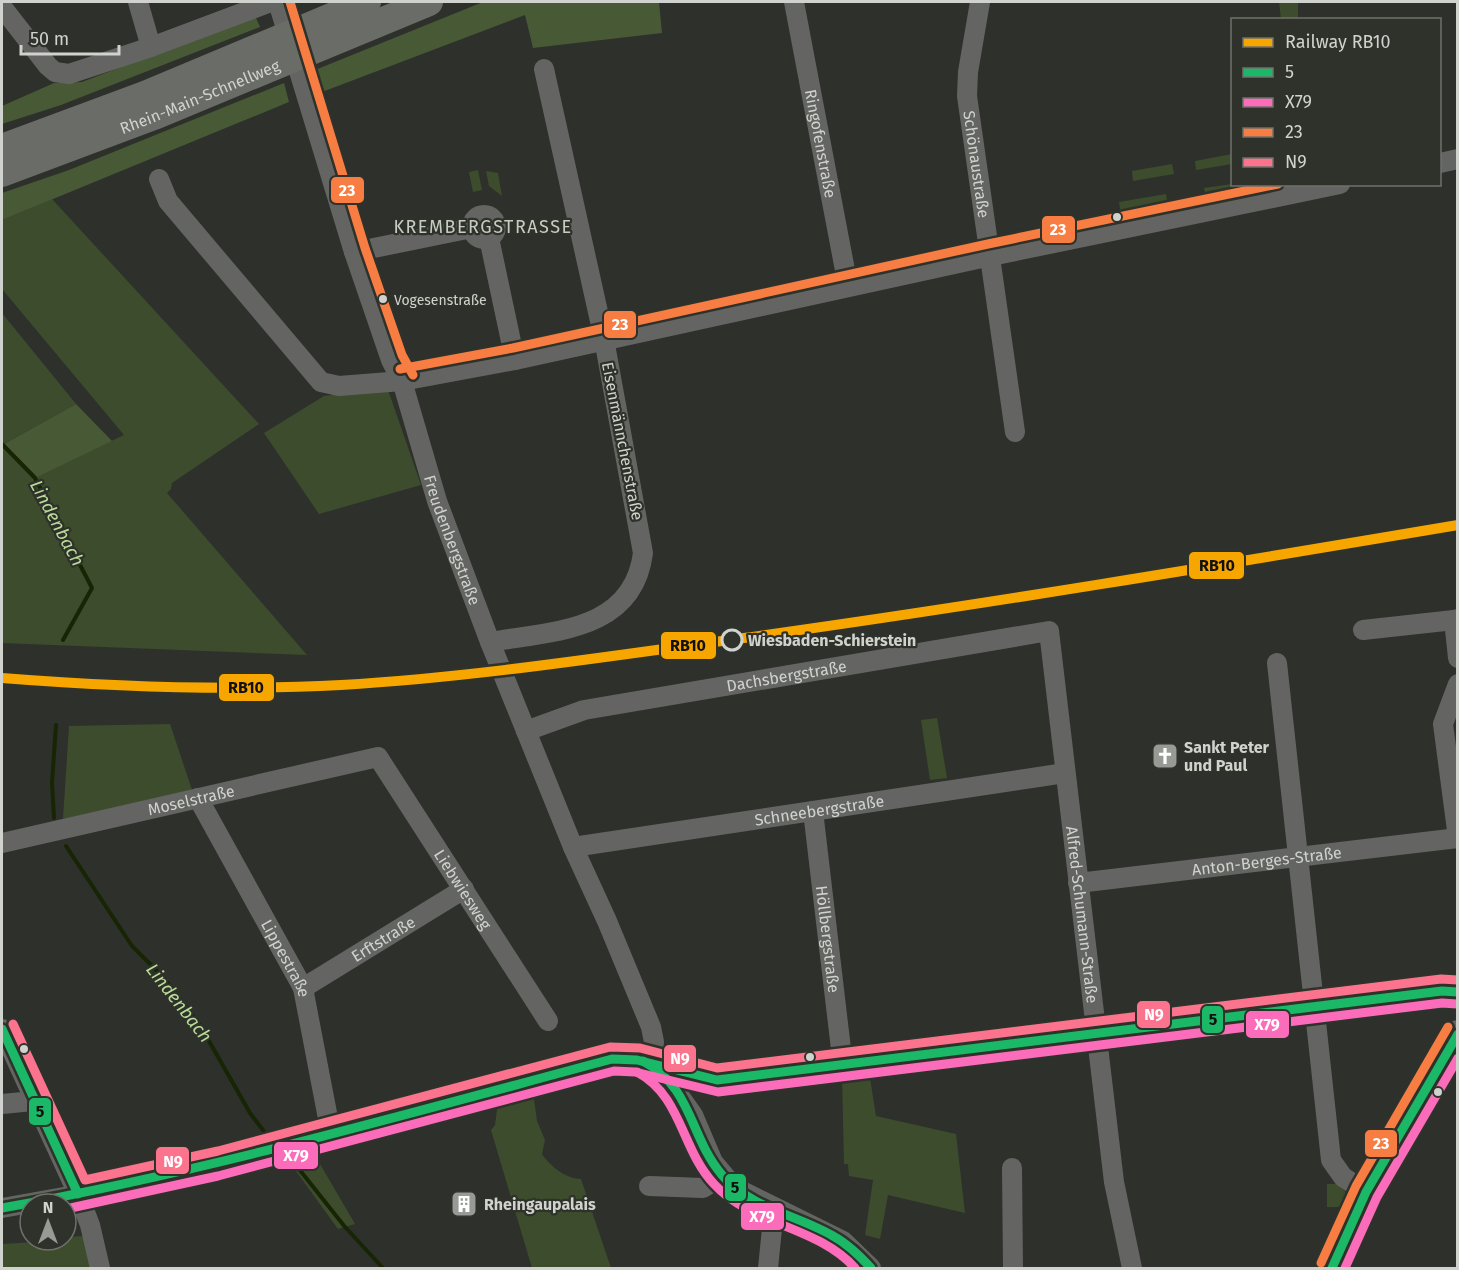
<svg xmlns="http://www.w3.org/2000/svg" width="1459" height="1270" font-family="'Fira Sans',sans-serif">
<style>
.green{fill:#3d4c2c}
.forest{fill:#485936}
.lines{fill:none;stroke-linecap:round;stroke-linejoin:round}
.stream{stroke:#172504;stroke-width:4}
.minor{stroke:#646562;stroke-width:20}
.major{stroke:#646562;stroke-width:26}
.highway{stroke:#6a6c68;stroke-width:28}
.bus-1-casing{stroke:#2e322a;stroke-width:14}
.bus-2-casing{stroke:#2e322a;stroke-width:14}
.bus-3-casing{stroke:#2e322a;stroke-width:14}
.bus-4-casing{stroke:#2e322a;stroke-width:14}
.bus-1{stroke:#1ab867;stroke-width:9}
.bus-2{stroke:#fb6dba;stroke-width:9}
.bus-3{stroke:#f77d43;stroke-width:9}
.bus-4{stroke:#fc738d;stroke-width:9}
.rail-1-casing{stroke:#2e322a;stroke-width:15}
.rail-1{stroke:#f7a600;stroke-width:10}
.bus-dot{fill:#d0d3cd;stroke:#2e322a;stroke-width:2}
.stop-dot{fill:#2e322a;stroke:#d0d3cd;stroke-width:3}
.labels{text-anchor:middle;stroke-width:4.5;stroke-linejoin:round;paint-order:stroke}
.bus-label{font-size:14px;fill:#d0d3cd;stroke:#2e322a;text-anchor:start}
.street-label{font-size:16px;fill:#d0d3cd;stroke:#2e322a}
.stop-label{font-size:16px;font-weight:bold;fill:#d0d3cd;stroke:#2e322a;text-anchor:start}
.poi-label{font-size:16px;font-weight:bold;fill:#d0d3cd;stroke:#2e322a;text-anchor:start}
.neighbourhood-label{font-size:18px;letter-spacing:1.5px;fill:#c7ccc2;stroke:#2e322a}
.water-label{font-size:18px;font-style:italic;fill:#bbdb99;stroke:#2e322a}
.line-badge{stroke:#2e322a;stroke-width:2}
.badge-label{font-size:16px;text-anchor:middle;font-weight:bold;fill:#fff}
.pale-badge-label{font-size:16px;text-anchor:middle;font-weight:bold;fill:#111}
</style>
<rect width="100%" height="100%" fill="#2e302c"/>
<g class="green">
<path d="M1279,2H1298V19H1281Z"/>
<path d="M1232,154V164L1196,170L1195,161Z"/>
<path d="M1172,164L1174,174L1133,181L1132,171Z"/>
<path d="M478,170L482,190L473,192L469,172Z"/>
<path d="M486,171L498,173L502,196L489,186Z"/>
<path d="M1232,184L1250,185L1253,190L1206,199L1204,188Z"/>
<path d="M1166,194L1168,207L1121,215L1119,202Z"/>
<path d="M1200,194L1201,200L1177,204L1176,198Z"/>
<path d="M52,199L259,424L172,483L171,489L167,493L307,655L2,643V313L76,404L2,445L33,478L124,435L2,289V220Z"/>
<path d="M387,387L421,485L319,514L264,433L324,396Z"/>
<path d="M937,718L947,778L930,780L921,720Z"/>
<path d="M170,724L192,790L63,819L69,726Z"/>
<path d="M869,1072L876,1116L956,1134L965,1213L888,1195L880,1239L865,1235L873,1180L849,1176L848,1164H844L842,1076Z"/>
<path d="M533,1092L537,1121L545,1140L542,1154C550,1166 566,1179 581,1179L611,1268H532L491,1130L495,1125L498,1102Z"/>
<path d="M313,1152L355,1224L338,1229L288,1160Z"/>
<path d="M1327,1184H1337L1345,1191L1347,1200L1344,1207H1327Z"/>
<path d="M84,1236L91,1268H2V1244L66,1240V1237Z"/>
</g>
<g class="forest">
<path d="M483,2H659L662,33L533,48L525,15L322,92L315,70Z"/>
<path d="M249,18H256L260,27L61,105L2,124V106L54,83L82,82Z"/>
<path d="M284,83L289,102L2,220V193L69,170Z"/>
<path d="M76,404L112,441L37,477L4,444Z"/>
</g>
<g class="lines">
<g class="stream">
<path d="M2,444L35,478L92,588L63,640"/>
<path d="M54,818L52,783L56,725"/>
<path d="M66,846L132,946L163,977L201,1027L250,1113L266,1134"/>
<path d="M291,1159L345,1227L383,1268"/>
</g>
<g class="minor">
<path d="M138,2L151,47"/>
<path id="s1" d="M278,2L354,252L391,360L402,381L437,501L490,642L573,847L607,921L651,1027L654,1042L652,1064"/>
<path id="s2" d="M794,2L848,286"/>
<path id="s3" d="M980,2L968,72L967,96L1015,432"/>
<path d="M2,7L48,66L55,72L69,74L151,47L271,2"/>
<path d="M1440,163L1458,159"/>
<path d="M159,179L168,201L321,382L339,386L402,381L515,360L991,256L1340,184"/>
<circle cx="484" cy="227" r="12"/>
<path d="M489,238L515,360"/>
<path d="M354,252L472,228"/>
<path d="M1458,619L1454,620L1458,658"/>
<path d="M1363,630L1454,620"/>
<path d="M490,642C552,631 633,632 643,553L604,339L544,69"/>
<path d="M1277,663L1331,1160L1343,1177L1366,1192"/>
<path d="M1458,684L1443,724L1458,838"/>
<path id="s4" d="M526,731L584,710L1049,631L1114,1182L1132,1268"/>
<path id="s5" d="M198,798L303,988L331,1134"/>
<path id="s6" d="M813,811L843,1066"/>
<path id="s7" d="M2,843L378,757L548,1021"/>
<path id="s8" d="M573,847L1065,773"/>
<path id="s9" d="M1078,883L1458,838"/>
<path id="s10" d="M303,988L464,889"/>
<path d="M2,1029L78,1194L90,1225L100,1268"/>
<path d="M656,1068L671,1084L693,1115L713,1162L734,1187L843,1241L871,1268"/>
<path d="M2,1104L33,1101"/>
<path d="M1012,1168L1013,1268"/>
<path d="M649,1186L703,1188L723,1176"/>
<path d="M2,1208L103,1190L215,1164L612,1059C645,1055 682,1077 717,1080L1442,991L1458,992"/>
<path d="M768,1268L774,1209"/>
</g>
<path class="major" d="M1332,1268L1366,1192L1458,1033"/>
<g class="highway">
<path d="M2,148L145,95L367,2"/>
<path id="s11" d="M2,173L154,116L429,2"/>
</g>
<g class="bus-1-casing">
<g id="bus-1">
<path d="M2,1029L78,1194"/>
<path d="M643,1061C693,1088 689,1136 722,1175C750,1208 797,1215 833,1236C848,1244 859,1255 871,1268"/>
<path d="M2,1208C208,1171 410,1113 612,1059L637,1060L717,1080L1442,991L1458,992"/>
<path d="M1332,1268L1366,1192L1458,1034"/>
</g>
</g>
<g class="bus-2-casing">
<g id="bus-2">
<path d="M637,1072C682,1096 681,1149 714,1184C752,1226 818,1226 855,1268"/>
<path d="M66,1209L218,1176L614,1071L635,1072L718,1092L1442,1003L1457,1004"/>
<path d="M1345,1268L1377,1197L1458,1058"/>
</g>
</g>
<g class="bus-3-casing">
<g id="bus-3">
<path d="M290,2L365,248L402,355L413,375"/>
<path d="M400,369L513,348L988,244L1278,184"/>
<path d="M1321,1263L1356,1186L1448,1027"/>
</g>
</g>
<g class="bus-4-casing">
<path id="bus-4" d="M13,1024L85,1180L218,1151L610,1047L640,1048L717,1068L1441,979L1458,980"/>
</g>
<use href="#bus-1" class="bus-1"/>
<use href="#bus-2" class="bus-2"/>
<use href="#bus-3" class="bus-3"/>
<use href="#bus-4" class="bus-4"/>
<g class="rail-1-casing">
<path id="rail-1" d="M2,678C115,687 228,691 341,685C476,677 610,656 744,638C982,605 1220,565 1458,525"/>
</g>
<use href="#rail-1" class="rail-1"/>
</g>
<defs>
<g id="church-square" transform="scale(1.35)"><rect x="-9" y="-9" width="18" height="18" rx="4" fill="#979a95" stroke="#2e322a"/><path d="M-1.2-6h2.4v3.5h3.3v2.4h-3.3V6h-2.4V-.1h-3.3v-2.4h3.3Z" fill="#fff"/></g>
<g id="building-square" transform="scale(1.35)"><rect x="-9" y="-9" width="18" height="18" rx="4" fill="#979a95" stroke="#2e322a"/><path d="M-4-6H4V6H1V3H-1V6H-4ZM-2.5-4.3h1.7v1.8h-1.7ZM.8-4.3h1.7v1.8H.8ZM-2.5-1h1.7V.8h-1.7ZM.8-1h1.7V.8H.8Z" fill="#fff"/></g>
</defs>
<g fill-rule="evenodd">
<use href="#church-square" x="1165" y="756"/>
<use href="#building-square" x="464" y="1204"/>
</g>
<g class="bus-dot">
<circle cx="1117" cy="217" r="5"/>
<circle cx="383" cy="299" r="5"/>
<circle cx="24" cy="1049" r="5"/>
<circle cx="810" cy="1057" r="5"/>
<circle cx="1438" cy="1092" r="5"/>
</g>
<circle class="stop-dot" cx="732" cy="640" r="10"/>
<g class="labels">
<g class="bus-label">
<text x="394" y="305">Vogesenstraße</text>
</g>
<g class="street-label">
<text dy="6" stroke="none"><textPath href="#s11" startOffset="212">Rhein-Main-Schnellweg</textPath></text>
<text dy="6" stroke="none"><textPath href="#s2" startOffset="144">Ringofenstraße</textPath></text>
<text dy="6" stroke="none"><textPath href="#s3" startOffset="164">Schönaustraße</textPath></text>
<text transform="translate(623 441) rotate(79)" y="6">Eisenmännchenstraße</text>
<text dy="6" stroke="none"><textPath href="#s1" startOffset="566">Freudenbergstraße</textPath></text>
<text dy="6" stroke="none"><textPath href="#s4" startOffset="267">Dachsbergstraße</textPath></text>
<text dy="6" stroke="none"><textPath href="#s7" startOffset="194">Moselstraße</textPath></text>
<text dy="6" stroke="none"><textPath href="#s8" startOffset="249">Schneebergstraße</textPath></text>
<text dy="6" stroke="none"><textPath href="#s9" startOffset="190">Anton-Berges-Straße</textPath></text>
<text dy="6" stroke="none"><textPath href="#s7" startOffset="543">Liebwiesweg</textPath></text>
<text dy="6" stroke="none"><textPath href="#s4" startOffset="819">Alfred-Schumann-Straße</textPath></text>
<text dy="6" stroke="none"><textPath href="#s10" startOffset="94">Erftstraße</textPath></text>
<text dy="6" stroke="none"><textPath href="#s6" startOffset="129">Höllbergstraße</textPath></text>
<text dy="6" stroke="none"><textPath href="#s5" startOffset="183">Lippestraße</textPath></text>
</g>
<g class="stop-label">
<text x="748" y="646">Wiesbaden-Schierstein</text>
</g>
<g class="poi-label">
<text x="1184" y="753">Sankt Peter<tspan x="1184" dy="18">und Paul</tspan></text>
<text x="484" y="1210">Rheingaupalais</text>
</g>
<g class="neighbourhood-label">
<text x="483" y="233">KREMBERGSTRASSE</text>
</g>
<g class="water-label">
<text transform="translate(57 523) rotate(62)" y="6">Lindenbach</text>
<text transform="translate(179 1003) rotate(52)" y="6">Lindenbach</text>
</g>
</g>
<g class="line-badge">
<rect x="330" y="176" width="35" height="28" rx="6" fill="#f77d43"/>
<rect x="1041" y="215" width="35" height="29" rx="6" fill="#f77d43"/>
<rect x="603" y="310" width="34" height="29" rx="6" fill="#f77d43"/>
<rect x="1188" y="551" width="57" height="29" rx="6" fill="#f7a600"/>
<rect x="660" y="631" width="57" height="29" rx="6" fill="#f7a600"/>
<rect x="218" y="673" width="57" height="29" rx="6" fill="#f7a600"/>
<rect x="1136" y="1000" width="35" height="29" rx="6" fill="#fc738d"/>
<rect x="1201" y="1005" width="23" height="29" rx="6" fill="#1ab867"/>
<rect x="1245" y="1010" width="45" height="29" rx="6" fill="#fb6dba"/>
<rect x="663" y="1044" width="34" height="29" rx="6" fill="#fc738d"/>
<rect x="28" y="1097" width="24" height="29" rx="6" fill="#1ab867"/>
<rect x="1364" y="1129" width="34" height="29" rx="6" fill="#f77d43"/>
<rect x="273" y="1141" width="46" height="29" rx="6" fill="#fb6dba"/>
<rect x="155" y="1146" width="35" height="29" rx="6" fill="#fc738d"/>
<rect x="724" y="1173" width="23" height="29" rx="6" fill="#1ab867"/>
<rect x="740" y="1202" width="45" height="29" rx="6" fill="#fb6dba"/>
</g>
<g class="badge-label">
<text x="347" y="196">23</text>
<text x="1058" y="235">23</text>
<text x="620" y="330">23</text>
<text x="1154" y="1020">N9</text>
<text x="1267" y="1030">X79</text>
<text x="680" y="1064">N9</text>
<text x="1381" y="1149">23</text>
<text x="296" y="1161">X79</text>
<text x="173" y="1167">N9</text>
<text x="762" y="1222">X79</text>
</g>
<g class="pale-badge-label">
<text x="1217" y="571">RB10</text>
<text x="688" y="651">RB10</text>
<text x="246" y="693">RB10</text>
<text x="1213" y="1025">5</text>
<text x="40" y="1117">5</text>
<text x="735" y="1193">5</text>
</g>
<rect width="1459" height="1270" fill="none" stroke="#d0d3cd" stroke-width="6"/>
<rect x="1231" y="18" width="210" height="168" fill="#2e322a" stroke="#6f726b" stroke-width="1.5"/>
<rect x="1243" y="38" width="30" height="9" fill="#f7a600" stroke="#6f726b" stroke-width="1.5"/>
<text x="1285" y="48" font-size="18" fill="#d0d3cd">Railway RB10</text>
<rect x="1243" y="68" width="30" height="9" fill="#1ab867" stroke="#6f726b" stroke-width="1.5"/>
<text x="1285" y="78" font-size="18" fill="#d0d3cd">5</text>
<rect x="1243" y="98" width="30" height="9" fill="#fb6dba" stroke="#6f726b" stroke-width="1.5"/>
<text x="1285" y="108" font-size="18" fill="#d0d3cd">X79</text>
<rect x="1243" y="128" width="30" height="9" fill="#f77d43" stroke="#6f726b" stroke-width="1.5"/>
<text x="1285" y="138" font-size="18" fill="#d0d3cd">23</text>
<rect x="1243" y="158" width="30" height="9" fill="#fc738d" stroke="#6f726b" stroke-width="1.5"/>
<text x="1285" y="168" font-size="18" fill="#d0d3cd">N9</text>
<g transform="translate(48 1222)"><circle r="28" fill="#2e322a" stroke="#6f726b" stroke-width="1.5"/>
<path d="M0-4.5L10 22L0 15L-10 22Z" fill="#979a95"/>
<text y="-9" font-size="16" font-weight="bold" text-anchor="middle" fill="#d0d3cd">N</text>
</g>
<path d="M21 45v9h98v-9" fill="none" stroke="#d0d3cd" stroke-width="3"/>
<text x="30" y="45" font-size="18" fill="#d0d3cd" stroke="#2e322a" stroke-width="4.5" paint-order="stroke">50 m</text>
</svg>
